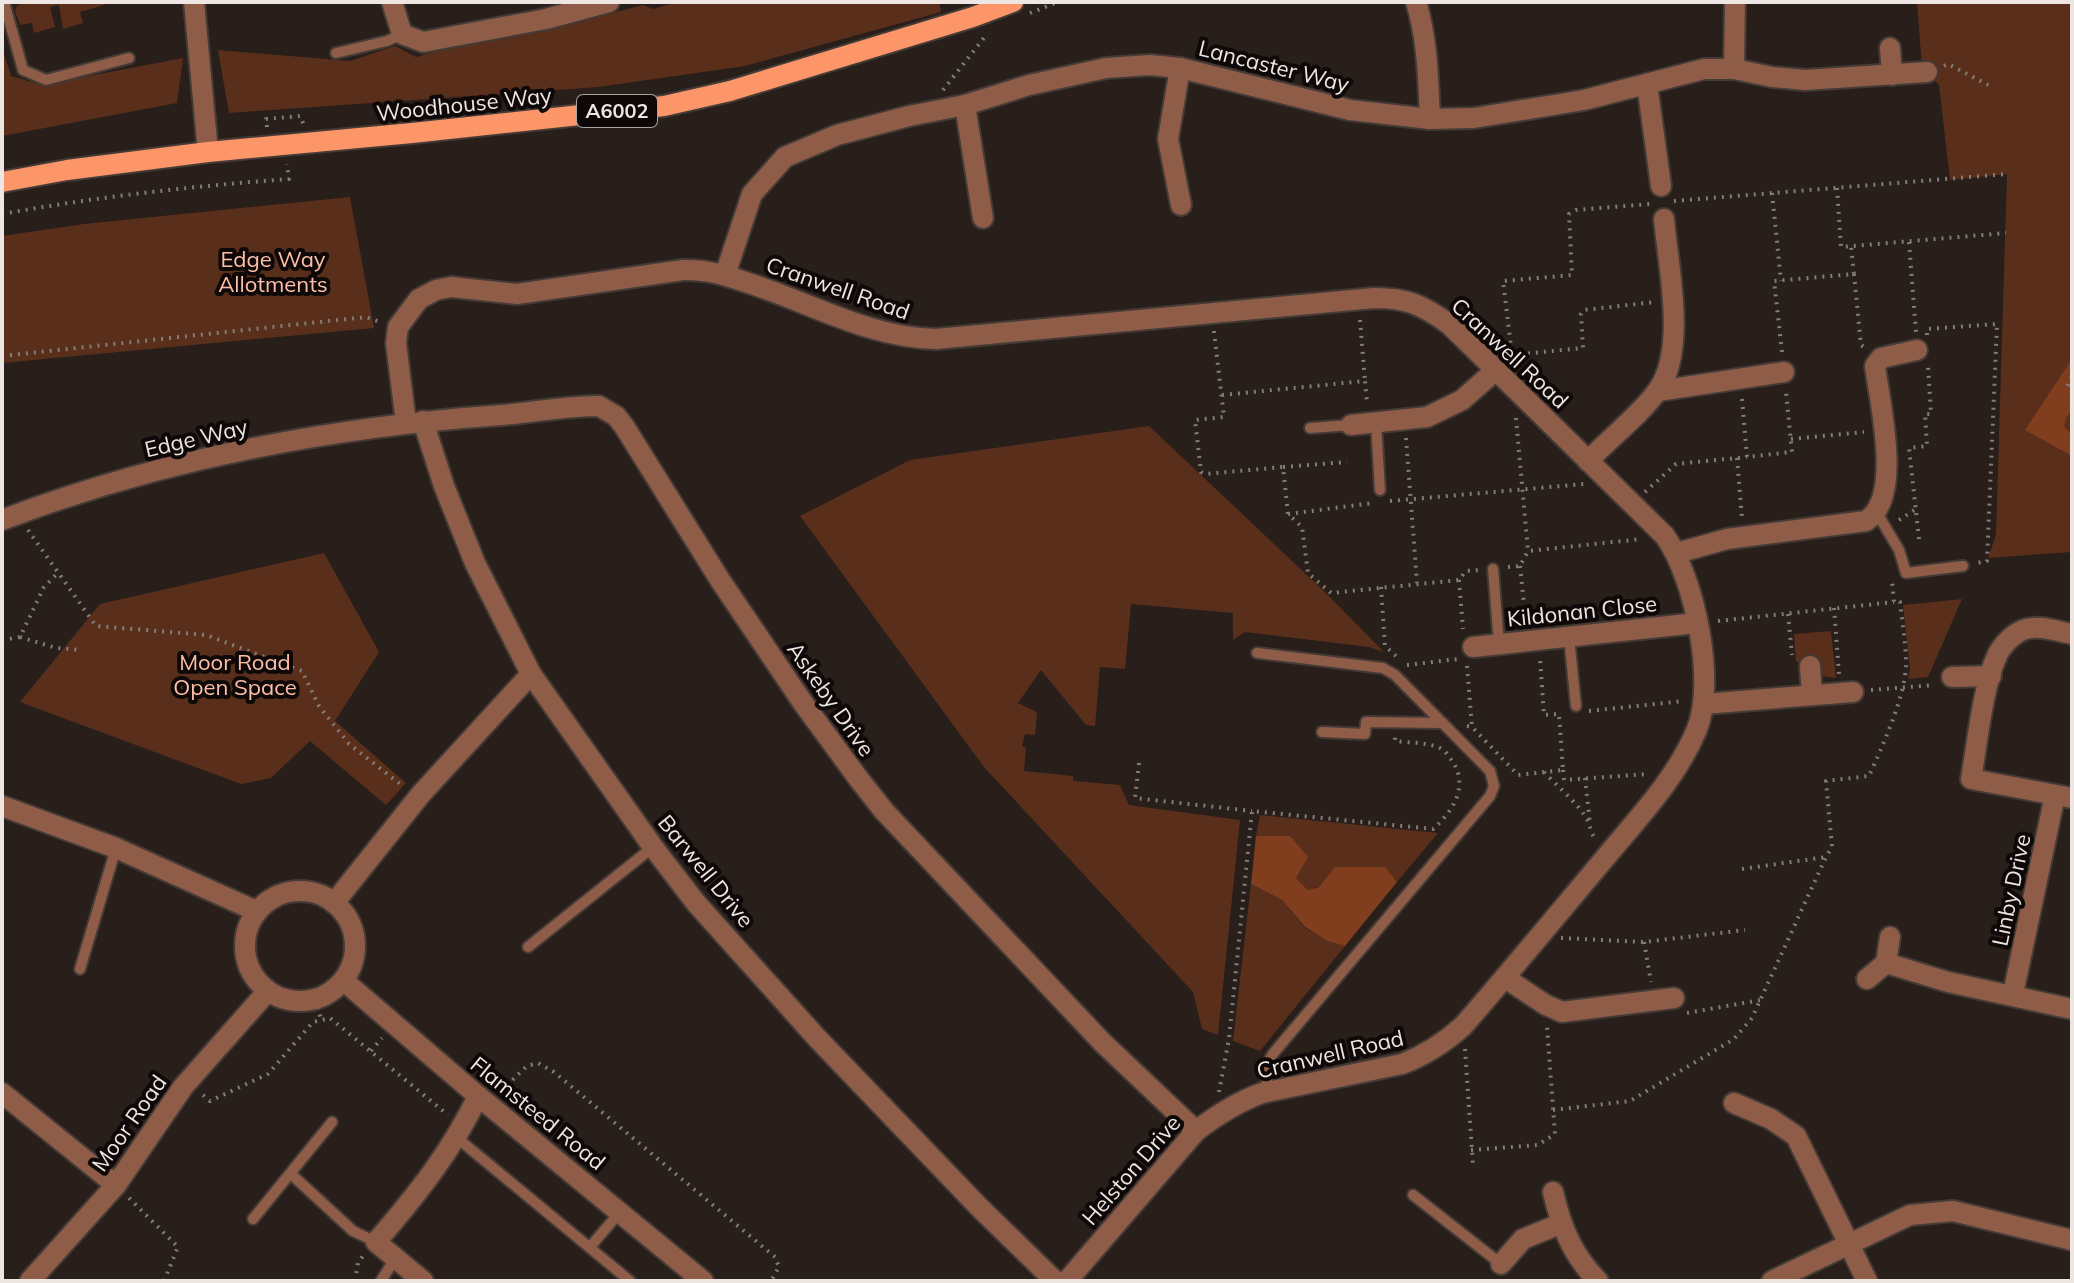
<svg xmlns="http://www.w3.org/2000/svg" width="2074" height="1283" font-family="Mulish,sans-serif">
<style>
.green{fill:#592f1c}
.forest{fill:#813e1e}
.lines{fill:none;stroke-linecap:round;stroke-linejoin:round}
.lane-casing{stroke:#443a36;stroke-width:14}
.street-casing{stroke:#443a36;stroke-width:24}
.primary-casing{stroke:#443a36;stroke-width:24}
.path{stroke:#847c78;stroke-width:4;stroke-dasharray:2 6;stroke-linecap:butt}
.lane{stroke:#8e5c47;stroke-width:10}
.street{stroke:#8e5c47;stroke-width:20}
.primary{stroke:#fc9568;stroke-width:20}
.labels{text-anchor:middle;stroke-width:8;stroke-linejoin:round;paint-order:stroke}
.shield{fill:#0e0908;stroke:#aaa4a1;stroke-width:2}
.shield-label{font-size:20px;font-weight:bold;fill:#ede6e3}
.street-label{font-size:22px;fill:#ede6e3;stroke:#0e0908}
.park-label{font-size:22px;fill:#fdbfa5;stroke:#0e0908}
</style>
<rect width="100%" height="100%" fill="#281e1a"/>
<g class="green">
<path d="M25,2H103L104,5L80,12L83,23L63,29L59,5L50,7L55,27L34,33L32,23L20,25L15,11L17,6Z"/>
<path d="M677,2H939L941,12L745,66L599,87L229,113L218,50L350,61L395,46L416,57L494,34L562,26L643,5L653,9Z"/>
<path d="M1917,2H2072V552L1988,558L1996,535L2007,174L1950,180L1939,85L1922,67Z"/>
<path d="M2,48L11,76L42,85L183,58L177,103L2,136Z"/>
<path d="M350,197L374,328L2,363V236L84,224Z"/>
<path d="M1149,426L1325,592L1384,652L1369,647L1245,632L1233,640V613L1131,604L1125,669L1100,667L1095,726L1086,725L1041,670L1018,703L1037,712L1035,735L1025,734L1022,746L1026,748L1024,771L1073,776V781L1120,785L1129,805L1240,820L1218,1035L1202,1029L1193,992L984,767L800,516L910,460Z"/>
<path d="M324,553L379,652L335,721L406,783L386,805L310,741L271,778L241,784L20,702L100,604Z"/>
<path d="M1962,599L1928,677L1908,679L1910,669L1903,605Z"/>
<path d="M1831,631L1836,678L1822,676L1817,661L1796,662L1794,634Z"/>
<path d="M1260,815L1438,833L1397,882L1384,867L1308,890L1296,878L1290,836H1256Z"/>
<path d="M1251,884L1282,900L1305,928L1327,941L1345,946L1260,1051L1233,1041Z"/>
</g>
<g class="forest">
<path d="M2072,359V411L2066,418L2064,426L2072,435V456L2025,430Z"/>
<path d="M1256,836H1290L1308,857L1296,878L1308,890L1319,887L1335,867H1385L1397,882L1345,946L1327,941L1305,927L1282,900L1251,884Z"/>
</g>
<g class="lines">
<g class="lane-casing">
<g id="lane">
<path d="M4,2L23,70L46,80L129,58"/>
<path d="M336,53L387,41L402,34"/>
<path d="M1376,423L1380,490"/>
<path d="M1310,428L1351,425"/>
<path d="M1877,513L1899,550L1906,573L1963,566"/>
<path d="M1493,569L1499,644"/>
<path d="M1569,637L1576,706"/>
<path d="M1257,653L1383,668L1395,675L1490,771L1494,786L1490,796L1272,1055L1264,1071L1270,1091"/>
<path d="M1322,732L1365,734L1366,722L1443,723"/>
<path d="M528,947L653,847"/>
<path d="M80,969L116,848"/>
<path d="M456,1137L630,1281"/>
<path d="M291,1174L353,1231L376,1242"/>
<path d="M1413,1195L1501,1264"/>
<path d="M253,1219L332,1122"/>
<path d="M590,1247L620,1212"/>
<path d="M381,1281L396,1257"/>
</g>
</g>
<g class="street-casing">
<g id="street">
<path d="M194,2L208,152"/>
<path d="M392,2L402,34L423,42L546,19L609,2"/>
<path d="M1416,2C1428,41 1428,79 1430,119"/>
<path d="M1890,48L1892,75"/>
<path d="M1180,68L1168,139L1181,205"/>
<path d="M1734,69L1735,2"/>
<path d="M1647,84L1661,186"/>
<path d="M965,105L983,218"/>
<path d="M725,275L752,194L785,157L837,135L909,116L965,105L1029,85L1106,68L1150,65L1180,68L1350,110L1430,119L1474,118L1584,100L1704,69H1734L1772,77L1805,80L1927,72"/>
<path d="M1658,391L1784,372"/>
<path d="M423,421L444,486L475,563L531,674L653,847L696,903L817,1038L979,1207L1055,1281"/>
<path d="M406,423L396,343L398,327L419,299L436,290L451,287L517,294L683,270C711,269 734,278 760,287C818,307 874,338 936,339L1374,298C1408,298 1422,305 1449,324L1665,536C1695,579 1716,681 1697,729C1677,778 1638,818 1605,858C1558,914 1511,971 1463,1026C1444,1043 1426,1055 1402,1064L1262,1093C1237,1102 1217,1115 1196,1131L1067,1281"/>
<path d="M1351,425L1427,417L1462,400L1496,370"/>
<path d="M1588,461C1607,441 1644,411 1658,390C1687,349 1668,266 1664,219"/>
<path d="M2,520C162,459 332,427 502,415C535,412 567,406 599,406L616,416L624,426L720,580L803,703L858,778L884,811L1102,1042L1196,1131"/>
<path d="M1677,553L1727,539L1866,521C1903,498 1880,404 1875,366L1881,358L1917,350"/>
<path d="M2072,634C2057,631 2037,624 2023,630C2013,634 2001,646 1997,656C1983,685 1977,745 1971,779L2072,798"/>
<path d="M1473,647L1697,623"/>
<path d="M1810,666L1812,695"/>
<path d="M1952,677L1991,676"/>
<path d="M1704,704L1853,692"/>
<path d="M2,806L116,848L256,911"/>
<circle cx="300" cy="946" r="55"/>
<path d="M334,903L421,794L531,674"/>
<path d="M1886,963L1948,982L2072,1009"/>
<path d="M1505,978L1546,1005L1562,1012L1674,998"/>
<path d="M1867,979L1886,963L1890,937"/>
<path d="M344,981L478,1096L703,1281"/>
<path d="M2013,994L2055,795"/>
<path d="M2,1093L116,1185"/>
<path d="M1734,1103L1771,1119L1796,1136L1867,1281"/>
<path d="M1553,1192C1561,1226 1572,1255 1598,1281"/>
<path d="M1501,1264L1523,1239L1560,1224"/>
<path d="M30,1281L116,1185L183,1087L267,992"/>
<path d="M423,1281L376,1242C415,1197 452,1151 478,1096"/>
<path d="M1772,1281L1910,1215L1953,1211L2072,1240"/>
</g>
</g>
<g class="primary-casing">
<path id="primary" d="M2,182L67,170L208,152L412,133L664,106L730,91L973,17L1013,2"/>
</g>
<g class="path">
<path d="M1030,13L1058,2"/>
<path d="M1944,66L1948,64L1992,87"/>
<path d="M943,90L987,34"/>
<path d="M267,127L266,119L300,116L304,125"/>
<path d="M1837,188L1841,247L2006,233"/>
<path d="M1772,193L1781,281"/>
<path d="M1674,201L2007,174"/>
<path d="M2,214C97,197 193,186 289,179L287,164"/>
<path d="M1909,242L1916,332"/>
<path d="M1854,274L1861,345L1866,349"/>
<path d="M1360,320L1365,381"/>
<path d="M1214,331L1224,417L1195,420L1201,472L1205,474L1283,467L1288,514L1302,527L1308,573L1331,593L1459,580L1466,571L1480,570"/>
<path d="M1927,335V329L1997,324L1987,561L1977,563"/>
<path d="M1782,352L1774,281L1854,274L1851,246"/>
<path d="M1512,355L1583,348L1581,314L1584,310L1655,302"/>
<path d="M2,356L366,317L380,322"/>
<path d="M1509,357L1512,355L1503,281L1572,275L1569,214L1576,210L1650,204"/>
<path d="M2072,377L2067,387L2072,391"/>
<path d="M1222,395L1365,381L1367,403"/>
<path d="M1742,399L1747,457L1792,452L1786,392"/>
<path d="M1516,418L1528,551"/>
<path d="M1406,438L1417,583"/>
<path d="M1791,439L1864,432"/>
<path d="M1737,458L1742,519"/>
<path d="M1283,467L1347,462"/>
<path d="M1645,492L1676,464L1747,457"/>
<path d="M1390,501L1584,484"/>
<path d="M1288,514L1373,503"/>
<path d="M1899,520L1916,509"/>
<path d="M28,530L96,626L206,635L302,671L319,706L349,744L404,787"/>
<path d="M1919,539L1909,448L1927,446L1925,414H1931L1928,366"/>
<path d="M1520,566L1526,623"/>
<path d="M1508,567L1520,566L1528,551L1642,539"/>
<path d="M1459,580L1463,629"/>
<path d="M1381,587L1385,646L1396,656"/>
<path d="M1834,608L1839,674"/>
<path d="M1788,614L1792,655"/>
<path d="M1718,621L1894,602"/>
<path d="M20,637L56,648L80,650"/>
<path d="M2,640L20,637L44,587L58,573"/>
<path d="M1407,665L1458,659"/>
<path d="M1467,666L1472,727"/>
<path d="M1871,690L1934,685"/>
<path d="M1589,711L1684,701"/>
<path d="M1467,726L1472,727L1518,775L1563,770L1559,714L1544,715L1540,659"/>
<path d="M1139,763L1135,798L1252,811"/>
<path d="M1563,770L1564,780L1648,774"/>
<path d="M1544,772C1558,787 1578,803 1588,821C1591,828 1590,833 1596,839"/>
<path d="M1585,778L1590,824"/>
<path d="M1742,869L1826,857"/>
<path d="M1561,938L1644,942L1745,930"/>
<path d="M1644,942L1651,982"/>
<path d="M316,999L321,1020"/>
<path d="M1687,1013L1761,1000"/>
<path d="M1465,1049L1473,1165"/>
<path d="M371,1051L382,1038"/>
<path d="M501,1091L527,1066L538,1063L554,1072L775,1257L779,1267L771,1281"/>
<path d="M1219,1092L1229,1039L1252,811L1433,829C1452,812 1469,788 1453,762C1449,757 1446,751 1440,748C1427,742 1409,743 1395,741V737"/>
<path d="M203,1095L210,1101L268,1074L313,1022L330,1018L448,1115"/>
<path d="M1553,1110L1630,1101L1734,1039L1752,1018L1826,857L1832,847L1826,781L1869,776C1882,747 1906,695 1906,664C1906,643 1902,622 1900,602H1894L1892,581"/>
<path d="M1471,1150L1538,1145L1555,1134L1547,1027"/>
<path d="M129,1198L178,1247L164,1281"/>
<path d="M355,1281L358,1263L363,1256"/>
</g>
<use href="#lane" class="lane"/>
<use href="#street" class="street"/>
<use href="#primary" class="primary"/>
</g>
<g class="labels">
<rect class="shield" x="577" y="95" width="80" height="32" rx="6"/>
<g class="shield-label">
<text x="617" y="118">A6002</text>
</g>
<g class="street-label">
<text transform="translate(1274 66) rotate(14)" y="8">Lancaster Way</text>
<text transform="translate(464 104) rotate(-6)" y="8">Woodhouse Way</text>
<text transform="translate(838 288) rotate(19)" y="8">Cranwell Road</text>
<text transform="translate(1510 353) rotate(43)" y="8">Cranwell Road</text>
<text transform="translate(196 438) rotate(-13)" y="8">Edge Way</text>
<text transform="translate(1582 611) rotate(-6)" y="8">Kildonan Close</text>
<text transform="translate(831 699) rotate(55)" y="8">Askeby Drive</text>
<text transform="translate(706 871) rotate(51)" y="8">Barwell Drive</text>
<text transform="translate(2011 890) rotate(-78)" y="8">Linby Drive</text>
<text transform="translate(1330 1054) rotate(-13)" y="8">Cranwell Road</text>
<text transform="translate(538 1113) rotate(39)" y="8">Flamsteed Road</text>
<text transform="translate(129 1123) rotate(-55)" y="8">Moor Road</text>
<text transform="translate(1131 1170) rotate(-49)" y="8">Helston Drive</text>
</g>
<g class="park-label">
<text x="273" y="267">Edge Way<tspan x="273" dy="25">Allotments</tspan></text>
<text x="235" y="670">Moor Road<tspan x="235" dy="25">Open Space</tspan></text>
</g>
</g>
<rect width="2074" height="1283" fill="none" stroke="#ede6e3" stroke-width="8"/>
</svg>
